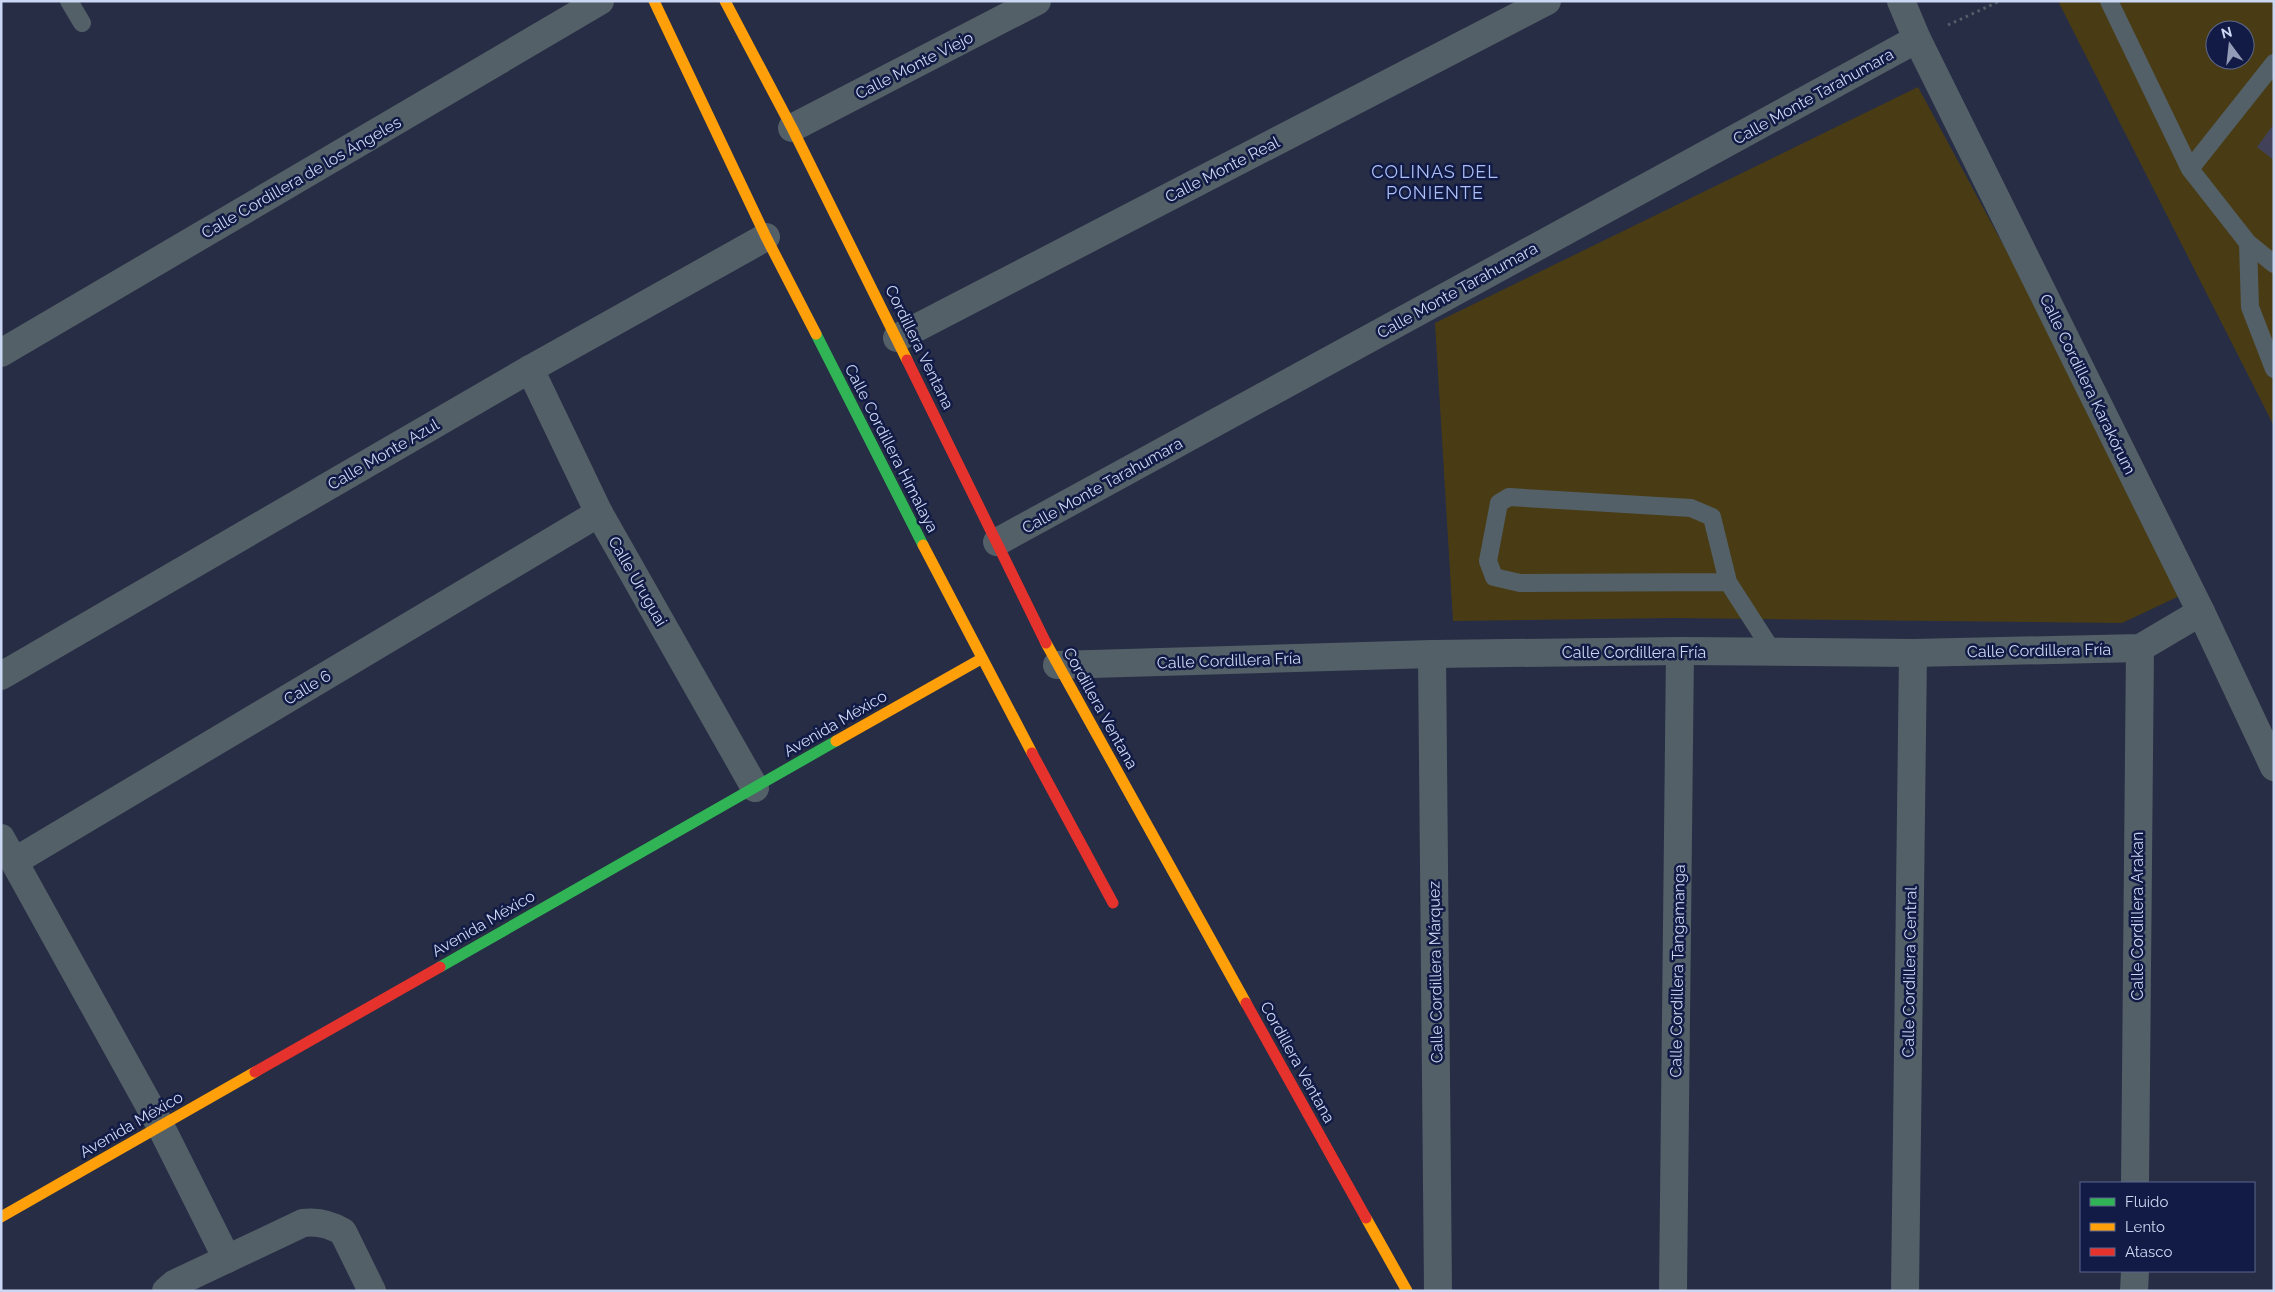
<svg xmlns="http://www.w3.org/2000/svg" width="2275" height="1292" font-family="Raleway,sans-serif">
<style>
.green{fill:#493c15;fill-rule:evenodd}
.building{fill:#41425a}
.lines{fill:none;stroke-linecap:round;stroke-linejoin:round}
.path{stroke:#535e68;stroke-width:3;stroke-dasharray:2.5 4;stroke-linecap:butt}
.lane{stroke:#536068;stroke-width:18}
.street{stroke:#536068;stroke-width:28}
.fast{stroke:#30b455;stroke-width:11}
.slow{stroke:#ff9f0a;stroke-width:11}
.jam{stroke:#e5322d;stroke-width:11}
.labels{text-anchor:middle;stroke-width:5;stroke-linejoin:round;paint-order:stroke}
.street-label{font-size:16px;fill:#ccd7f3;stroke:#111b45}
.neighbourhood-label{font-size:18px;letter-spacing:1px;fill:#acbff6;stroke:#111b45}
</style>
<rect width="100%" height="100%" fill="#272d44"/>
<g class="green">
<path d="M2058,1H2274V426ZM2215,30H2245V60H2215Z"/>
<path d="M1918,87L2190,591L2122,623L1674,618L1453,621L1435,323Z"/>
</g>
<path class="building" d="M2274,124V160L2257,147Z"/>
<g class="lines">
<path class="path" d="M1948,25L2000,1"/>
<g class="lane">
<path d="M69,1L82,23"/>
<path d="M2109,1L2190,169L2248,243L2250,307L2274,369"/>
<path d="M2190,169L2274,63"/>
<path d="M2248,243L2274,264"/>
<path d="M1728,582L1520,583L1494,577L1488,561L1499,503L1509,497L1691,508L1712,517L1728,582L1773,652"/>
</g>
<g class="street">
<path d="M1901,1L1917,39L2201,612L2274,767"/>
<path d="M792,128L1037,1"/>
<path d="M897,338L1547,1"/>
<path d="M1,353L600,1"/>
<path d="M530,369L599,513L755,788"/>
<path d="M997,542L1917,39"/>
<path d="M1432,654L1438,1291"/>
<path d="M1057,665L1432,654L1680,651L1913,653L2140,648L2201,612"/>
<path d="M1,676L530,369L766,237"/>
<path d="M1,838L160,1125L227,1259"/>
<path d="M15,861L599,513"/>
<path d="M2135,1183L2140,648"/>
<path d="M166,1291L174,1284L303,1223C318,1221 330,1224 343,1232L372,1291"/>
<path d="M1673,1291L1680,651"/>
<path d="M1905,1291L1913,653"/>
<path d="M2134,1291L2135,1271"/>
</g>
<g class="fast">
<path d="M816,334L923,545"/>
<path d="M440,967L836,741"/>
</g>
<g class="slow">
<path d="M654,1L766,237L816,334"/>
<path d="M725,1L792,128L907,360"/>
<path d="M923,545L1032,753"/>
<path d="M1046,643L1246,1003"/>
<path d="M836,741L981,659"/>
<path d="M1,1217L255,1072"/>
<path d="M1366,1218L1407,1291"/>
</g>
<g class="jam">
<path d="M907,360L1046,643"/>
<path d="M1032,753L1113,903"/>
<path d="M1246,1003L1366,1218"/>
<path d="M255,1072L440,967"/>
</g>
</g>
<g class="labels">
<g class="street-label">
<text transform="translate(914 65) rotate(-27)" y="6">Calle Monte Viejo</text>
<text transform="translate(1813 96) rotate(-29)" y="6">Calle Monte Tarahumara</text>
<text transform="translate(1222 169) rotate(-27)" y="6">Calle Monte Real</text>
<text transform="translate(301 177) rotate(-30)" y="6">Calle Cordillera de los Ángeles</text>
<text transform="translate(1457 290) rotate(-29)" y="6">Calle Monte Tarahumara</text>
<text transform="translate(920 347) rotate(64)" y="6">Cordillera Ventana</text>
<text transform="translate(2088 384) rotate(64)" y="6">Calle Cordillera Karakórum</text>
<text transform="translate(892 448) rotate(63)" y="6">Calle Cordillera Himalaya</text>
<text transform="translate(383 454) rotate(-30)" y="6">Calle Monte Azul</text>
<text transform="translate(1102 485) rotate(-29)" y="6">Calle Monte Tarahumara</text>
<text transform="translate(638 581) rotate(60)" y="6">Calle Uruguai</text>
<text transform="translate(2039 650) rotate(-1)" y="6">Calle Cordillera Fría</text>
<text x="1634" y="658">Calle Cordillera Fría</text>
<text transform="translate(1229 660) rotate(-2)" y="6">Calle Cordillera Fría</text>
<text transform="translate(307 687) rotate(-31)" y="6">Calle 6</text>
<text transform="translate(1101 708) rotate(61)" y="6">Cordillera Ventana</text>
<text transform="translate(835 723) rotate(-30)" y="6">Avenida México</text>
<text transform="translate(2137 916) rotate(-90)" y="6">Calle Cordillera Arakan</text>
<text transform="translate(483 923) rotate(-30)" y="6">Avenida México</text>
<text transform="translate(1677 971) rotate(-89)" y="6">Calle Cordillera Tangamanga</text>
<text transform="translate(1435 972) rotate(-91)" y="6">Calle Cordillera Márquez</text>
<text transform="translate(1909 972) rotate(-89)" y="6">Calle Cordillera Central</text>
<text transform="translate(1298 1062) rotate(61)" y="6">Cordillera Ventana</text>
<text transform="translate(131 1124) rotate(-30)" y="6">Avenida México</text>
</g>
<g class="neighbourhood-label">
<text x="1435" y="178">COLINAS DEL<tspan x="1435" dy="21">PONIENTE</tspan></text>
</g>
</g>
<rect width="2275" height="1292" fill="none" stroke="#ccd7f3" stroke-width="5"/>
<rect x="2080" y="1182" width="175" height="90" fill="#111b45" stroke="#5c668b"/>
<rect x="2090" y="1198" width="25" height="8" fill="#30b455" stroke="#5c668b"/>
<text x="2125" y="1207" font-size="15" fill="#ccd7f3">Fluido</text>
<rect x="2090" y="1223" width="25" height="8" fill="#ff9f0a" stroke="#5c668b"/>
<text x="2125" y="1232" font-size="15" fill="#ccd7f3">Lento</text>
<rect x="2090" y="1248" width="25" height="8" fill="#e5322d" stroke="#5c668b"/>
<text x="2125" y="1257" font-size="15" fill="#ccd7f3">Atasco</text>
<g transform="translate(2230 45) rotate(345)"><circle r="24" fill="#111b45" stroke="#5c668b"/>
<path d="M0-4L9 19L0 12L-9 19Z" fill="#929cb6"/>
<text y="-8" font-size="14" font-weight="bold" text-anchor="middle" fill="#ccd7f3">N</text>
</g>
</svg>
